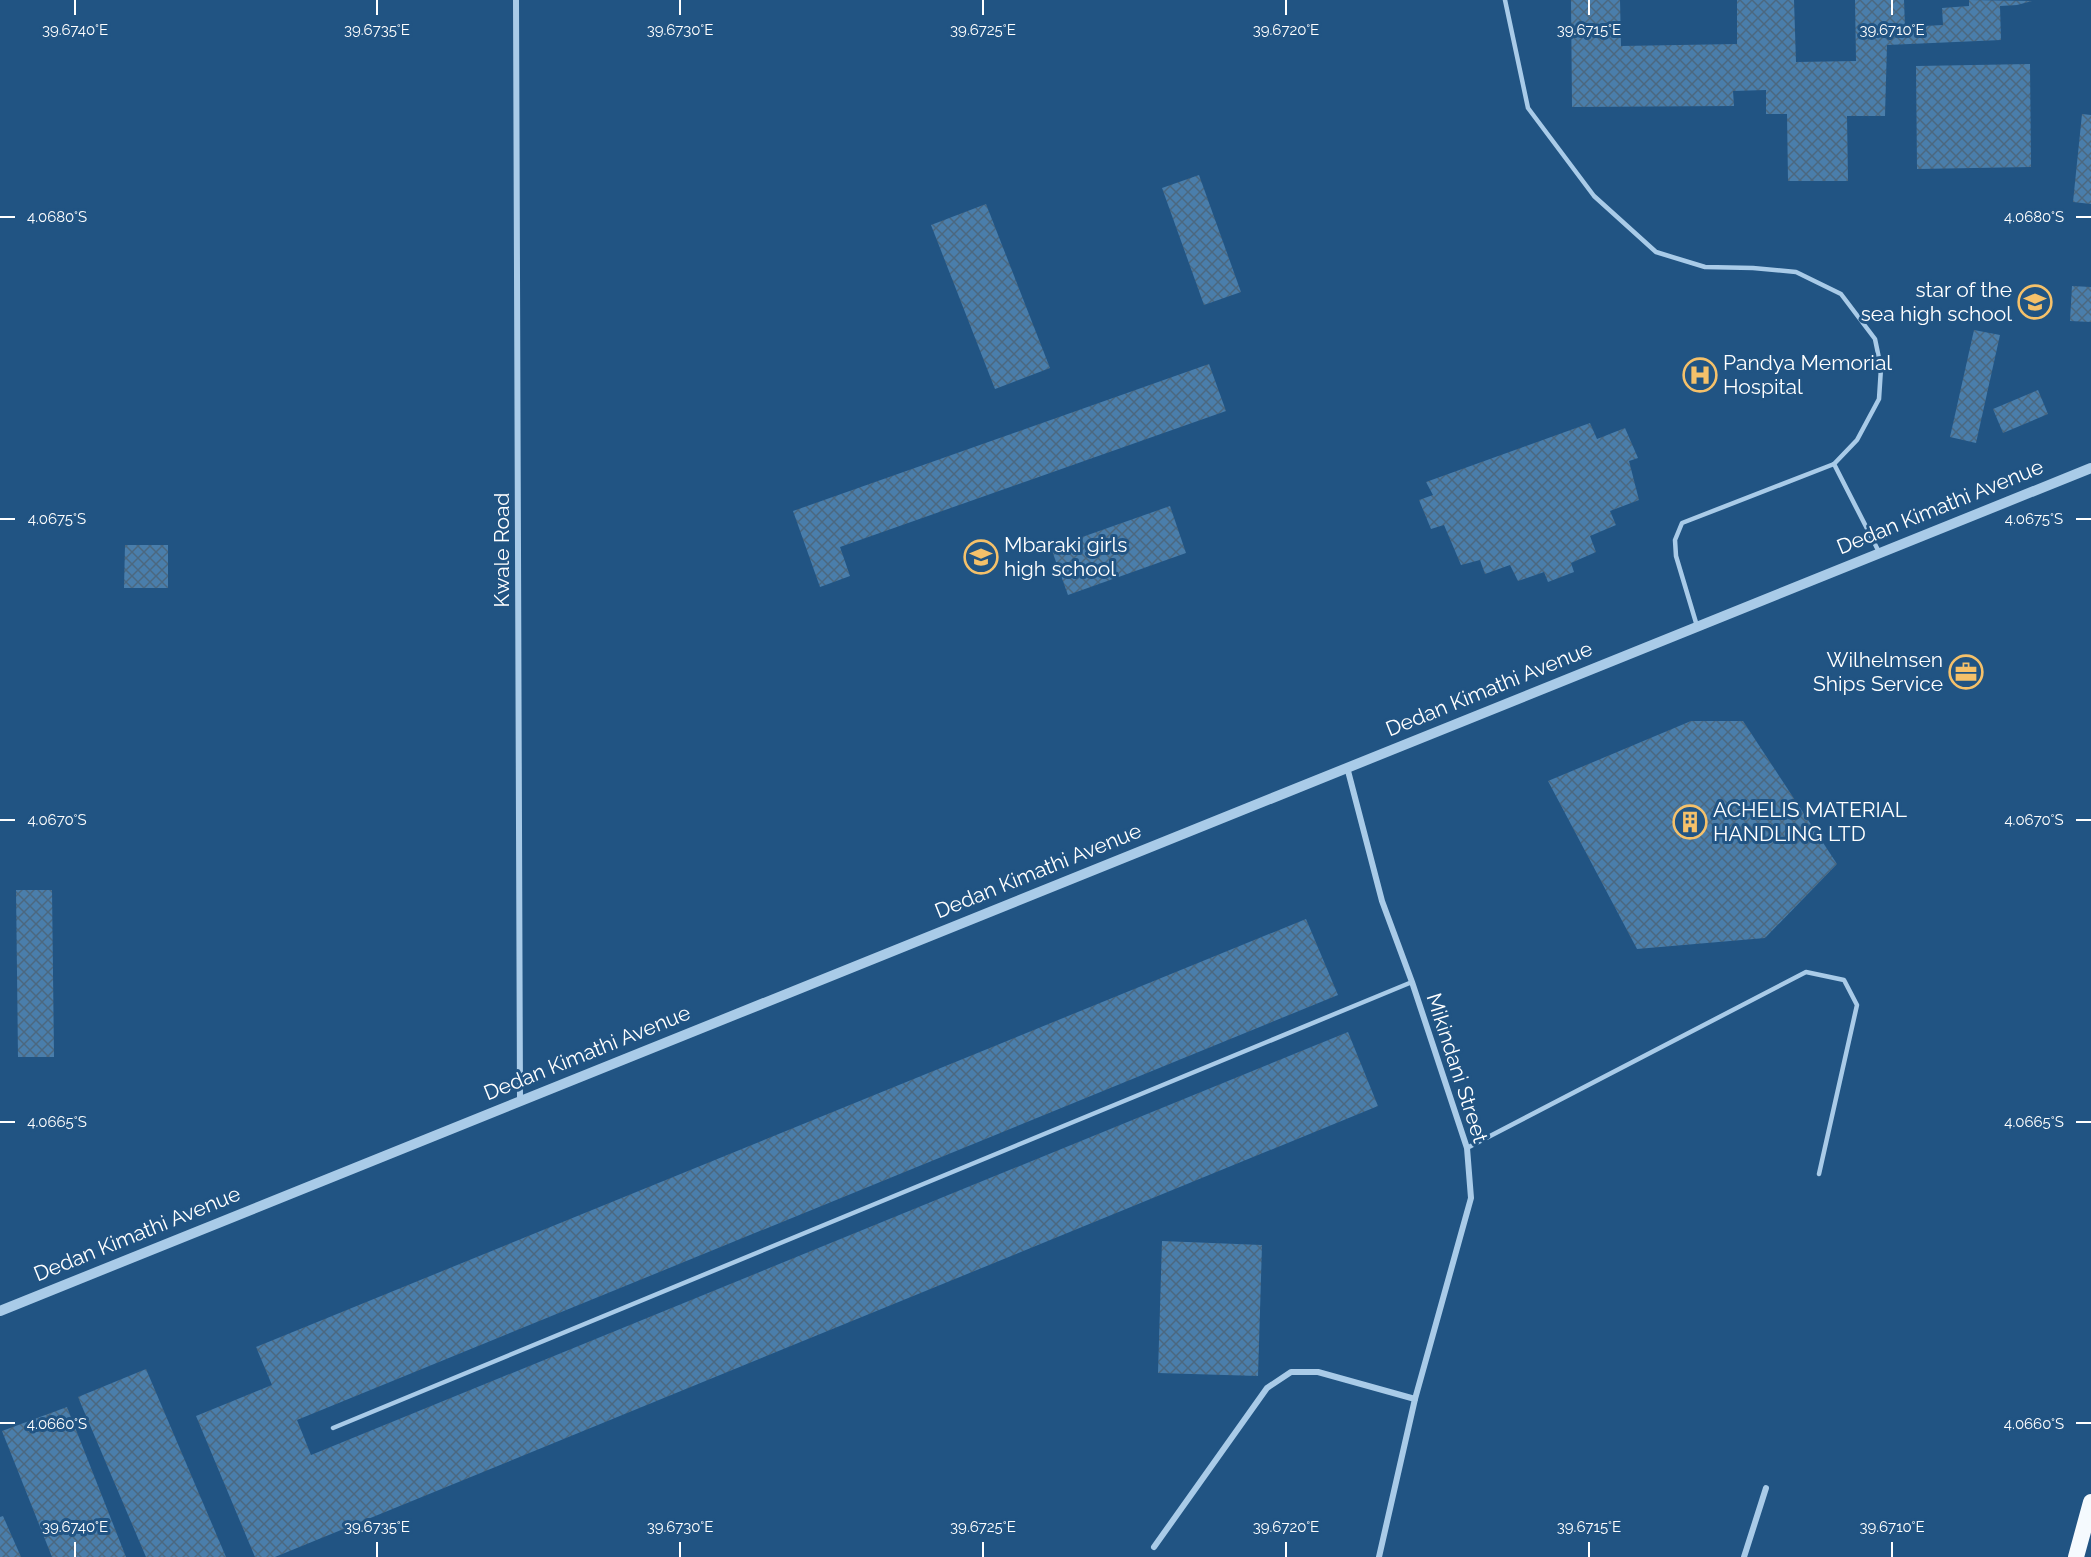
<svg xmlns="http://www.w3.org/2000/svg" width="2091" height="1557" font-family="Raleway,sans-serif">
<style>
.building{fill:url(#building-cross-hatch)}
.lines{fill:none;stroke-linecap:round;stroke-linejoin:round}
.service{stroke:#a9cbe8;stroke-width:4.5}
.minor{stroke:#a9cbe8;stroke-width:6}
.tertiary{stroke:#a9cbe8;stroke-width:10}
.trunk{stroke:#f5fafe;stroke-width:16}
.ticks{fill:none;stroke:#fff;stroke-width:2}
.labels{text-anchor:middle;stroke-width:6;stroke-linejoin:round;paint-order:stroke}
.poi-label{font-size:21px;fill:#fff;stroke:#215483;text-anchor:start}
.street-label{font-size:21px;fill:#fff;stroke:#215483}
.ticks-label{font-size:15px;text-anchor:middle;fill:#fff;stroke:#215483;stroke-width:6;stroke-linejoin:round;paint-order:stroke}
</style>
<defs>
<pattern id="building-cross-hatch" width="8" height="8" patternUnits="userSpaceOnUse" patternTransform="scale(1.5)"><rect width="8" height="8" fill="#4a7eab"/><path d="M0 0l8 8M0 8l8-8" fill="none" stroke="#4b6880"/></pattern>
</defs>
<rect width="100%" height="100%" fill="#215483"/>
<g class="building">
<path d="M1571,0H1620L1621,46L1737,44V0H1794L1796,62L1856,61L1855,0H1904L1905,27L1943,25L1942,8L1969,6V0L2032,1L2017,5L2000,6L2001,40L1887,45L1885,116H1847L1848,181H1788L1787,114H1766V90L1733,91L1734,106L1572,107Z"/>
<path d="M2030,64L2031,167L1917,169L1916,66Z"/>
<path d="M2082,114L2091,115V204L2073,202Z"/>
<path d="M1199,175L1241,292L1204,305L1162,188Z"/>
<path d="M986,204L1050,368L995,389L931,225Z"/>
<path d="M2072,286L2091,287V322L2070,321Z"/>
<path d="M1974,330L2000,335L1976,443L1950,437Z"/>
<path d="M1209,364L1226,411L840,547L850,576L820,587L793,511Z"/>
<path d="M2038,390L2048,414L2003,433L1993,409Z"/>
<path d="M1590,423L1597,439L1625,428L1638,458L1629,461L1639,500L1610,511L1616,525L1590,536L1596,552L1571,563L1574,572L1548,582L1544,572L1518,581L1510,565L1485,574L1480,560L1461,565L1444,525L1431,529L1419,500L1433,495L1426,482Z"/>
<path d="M1170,506L1186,553L1068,595L1051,548Z"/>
<path d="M125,545H168V588H124Z"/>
<path d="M1691,721H1743L1837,864L1765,938L1637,949L1548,781Z"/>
<path d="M16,890H52L54,1057H18Z"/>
<path d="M1306,919L1338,995L297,1420L311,1455L1348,1032L1378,1106L275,1557H255L196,1416L272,1385L256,1347Z"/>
<path d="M1162,1241L1262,1245L1258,1376L1158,1373Z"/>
<path d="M146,1369L226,1557H146L78,1397Z"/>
<path d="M67,1407L126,1557H52L2,1431Z"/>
<path d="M3,1516L21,1557H0V1517Z"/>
</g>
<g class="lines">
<g class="service">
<path d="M1505,0L1528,108L1594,196L1656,252L1705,267L1753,268L1796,272L1841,294L1875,339L1881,368L1879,399L1857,440L1834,464L1682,523L1675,540L1676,556L1697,626"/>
<path d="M1834,464L1879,552"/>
<path d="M1467,1148L1806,972L1844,980L1857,1005L1819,1174"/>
<path d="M333,1428L1412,982"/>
</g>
<g class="minor">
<path d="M516,0L520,1101"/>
<path d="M1347,767L1382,901L1412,982L1467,1148L1471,1198L1415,1399L1379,1557"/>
<path d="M1154,1547L1267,1388L1291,1372H1318L1415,1399"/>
<path d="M1744,1557L1766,1488"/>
</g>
<path class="tertiary" d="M0,1311L2091,468"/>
<path class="trunk" d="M2076,1557L2091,1502"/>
</g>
<path class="ticks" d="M75,0V15M377,0V15M680,0V15M983,0V15M1286,0V15M1589,0V15M1892,0V15M0,217H15M2076,217H2091M0,519H15M2076,519H2091M0,820H15M2076,820H2091M0,1122H15M2076,1122H2091M0,1423H15M2076,1423H2091M75,1542V1557M377,1542V1557M680,1542V1557M983,1542V1557M1286,1542V1557M1589,1542V1557M1892,1542V1557"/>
<defs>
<g id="school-ring" transform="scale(1.725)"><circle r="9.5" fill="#215483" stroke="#f5c16a" stroke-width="1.5"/><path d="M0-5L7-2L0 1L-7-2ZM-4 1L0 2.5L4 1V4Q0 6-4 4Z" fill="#f5c16a"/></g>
<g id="hospital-ring" transform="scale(1.725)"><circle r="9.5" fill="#215483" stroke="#f5c16a" stroke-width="1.5"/><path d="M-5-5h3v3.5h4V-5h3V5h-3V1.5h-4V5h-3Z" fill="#f5c16a"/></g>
<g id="office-ring" transform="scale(1.725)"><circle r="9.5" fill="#215483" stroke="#f5c16a" stroke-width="1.5"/><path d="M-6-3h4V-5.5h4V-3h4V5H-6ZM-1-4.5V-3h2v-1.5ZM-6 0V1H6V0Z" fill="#f5c16a"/></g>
<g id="building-ring" transform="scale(1.725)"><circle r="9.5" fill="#215483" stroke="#f5c16a" stroke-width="1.5"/><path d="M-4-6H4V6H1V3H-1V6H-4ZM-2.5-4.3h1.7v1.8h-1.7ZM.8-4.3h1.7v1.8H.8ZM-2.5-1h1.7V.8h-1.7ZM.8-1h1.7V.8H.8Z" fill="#f5c16a"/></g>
</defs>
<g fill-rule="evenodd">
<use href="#school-ring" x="2035" y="302"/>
<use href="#hospital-ring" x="1700" y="375"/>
<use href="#school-ring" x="981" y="557"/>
<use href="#office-ring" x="1966" y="672"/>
<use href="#building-ring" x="1690" y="822"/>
</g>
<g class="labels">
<g class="poi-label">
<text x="2012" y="297" text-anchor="end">star of the<tspan x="2012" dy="24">sea high school</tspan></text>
<text x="1723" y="370">Pandya Memorial<tspan x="1723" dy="24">Hospital</tspan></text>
<text x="1004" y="552">Mbaraki girls<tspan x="1004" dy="24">high school</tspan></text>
<text x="1943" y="667" text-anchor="end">Wilhelmsen<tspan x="1943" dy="24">Ships Service</tspan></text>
<text x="1713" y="817">ACHELIS MATERIAL<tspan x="1713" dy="24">HANDLING LTD</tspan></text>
</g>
<g class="street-label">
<text transform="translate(1940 507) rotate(-22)" y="7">Dedan Kimathi Avenue</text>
<text transform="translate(502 550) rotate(-90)" y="7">Kwale Road</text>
<text transform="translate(1489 689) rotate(-22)" y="7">Dedan Kimathi Avenue</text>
<text transform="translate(1038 871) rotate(-22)" y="7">Dedan Kimathi Avenue</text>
<text transform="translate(587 1053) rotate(-22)" y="7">Dedan Kimathi Avenue</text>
<text transform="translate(1457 1068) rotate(72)" y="7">Mikindani Street</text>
<text transform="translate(137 1234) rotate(-22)" y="7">Dedan Kimathi Avenue</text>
</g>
</g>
<g class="ticks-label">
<text x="75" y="35">39.6740°E</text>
<text x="377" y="35">39.6735°E</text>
<text x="680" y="35">39.6730°E</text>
<text x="983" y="35">39.6725°E</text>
<text x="1286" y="35">39.6720°E</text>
<text x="1589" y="35">39.6715°E</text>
<text x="1892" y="35">39.6710°E</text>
<text x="2034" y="222">4.0680°S</text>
<text x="57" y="222">4.0680°S</text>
<text x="2034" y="524">4.0675°S</text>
<text x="57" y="524">4.0675°S</text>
<text x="2034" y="825">4.0670°S</text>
<text x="57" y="825">4.0670°S</text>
<text x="2034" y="1127">4.0665°S</text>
<text x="57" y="1127">4.0665°S</text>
<text x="2034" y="1429">4.0660°S</text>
<text x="57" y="1429">4.0660°S</text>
<text x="75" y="1532">39.6740°E</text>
<text x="377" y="1532">39.6735°E</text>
<text x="680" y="1532">39.6730°E</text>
<text x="983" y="1532">39.6725°E</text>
<text x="1286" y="1532">39.6720°E</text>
<text x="1589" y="1532">39.6715°E</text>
<text x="1892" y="1532">39.6710°E</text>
</g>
</svg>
